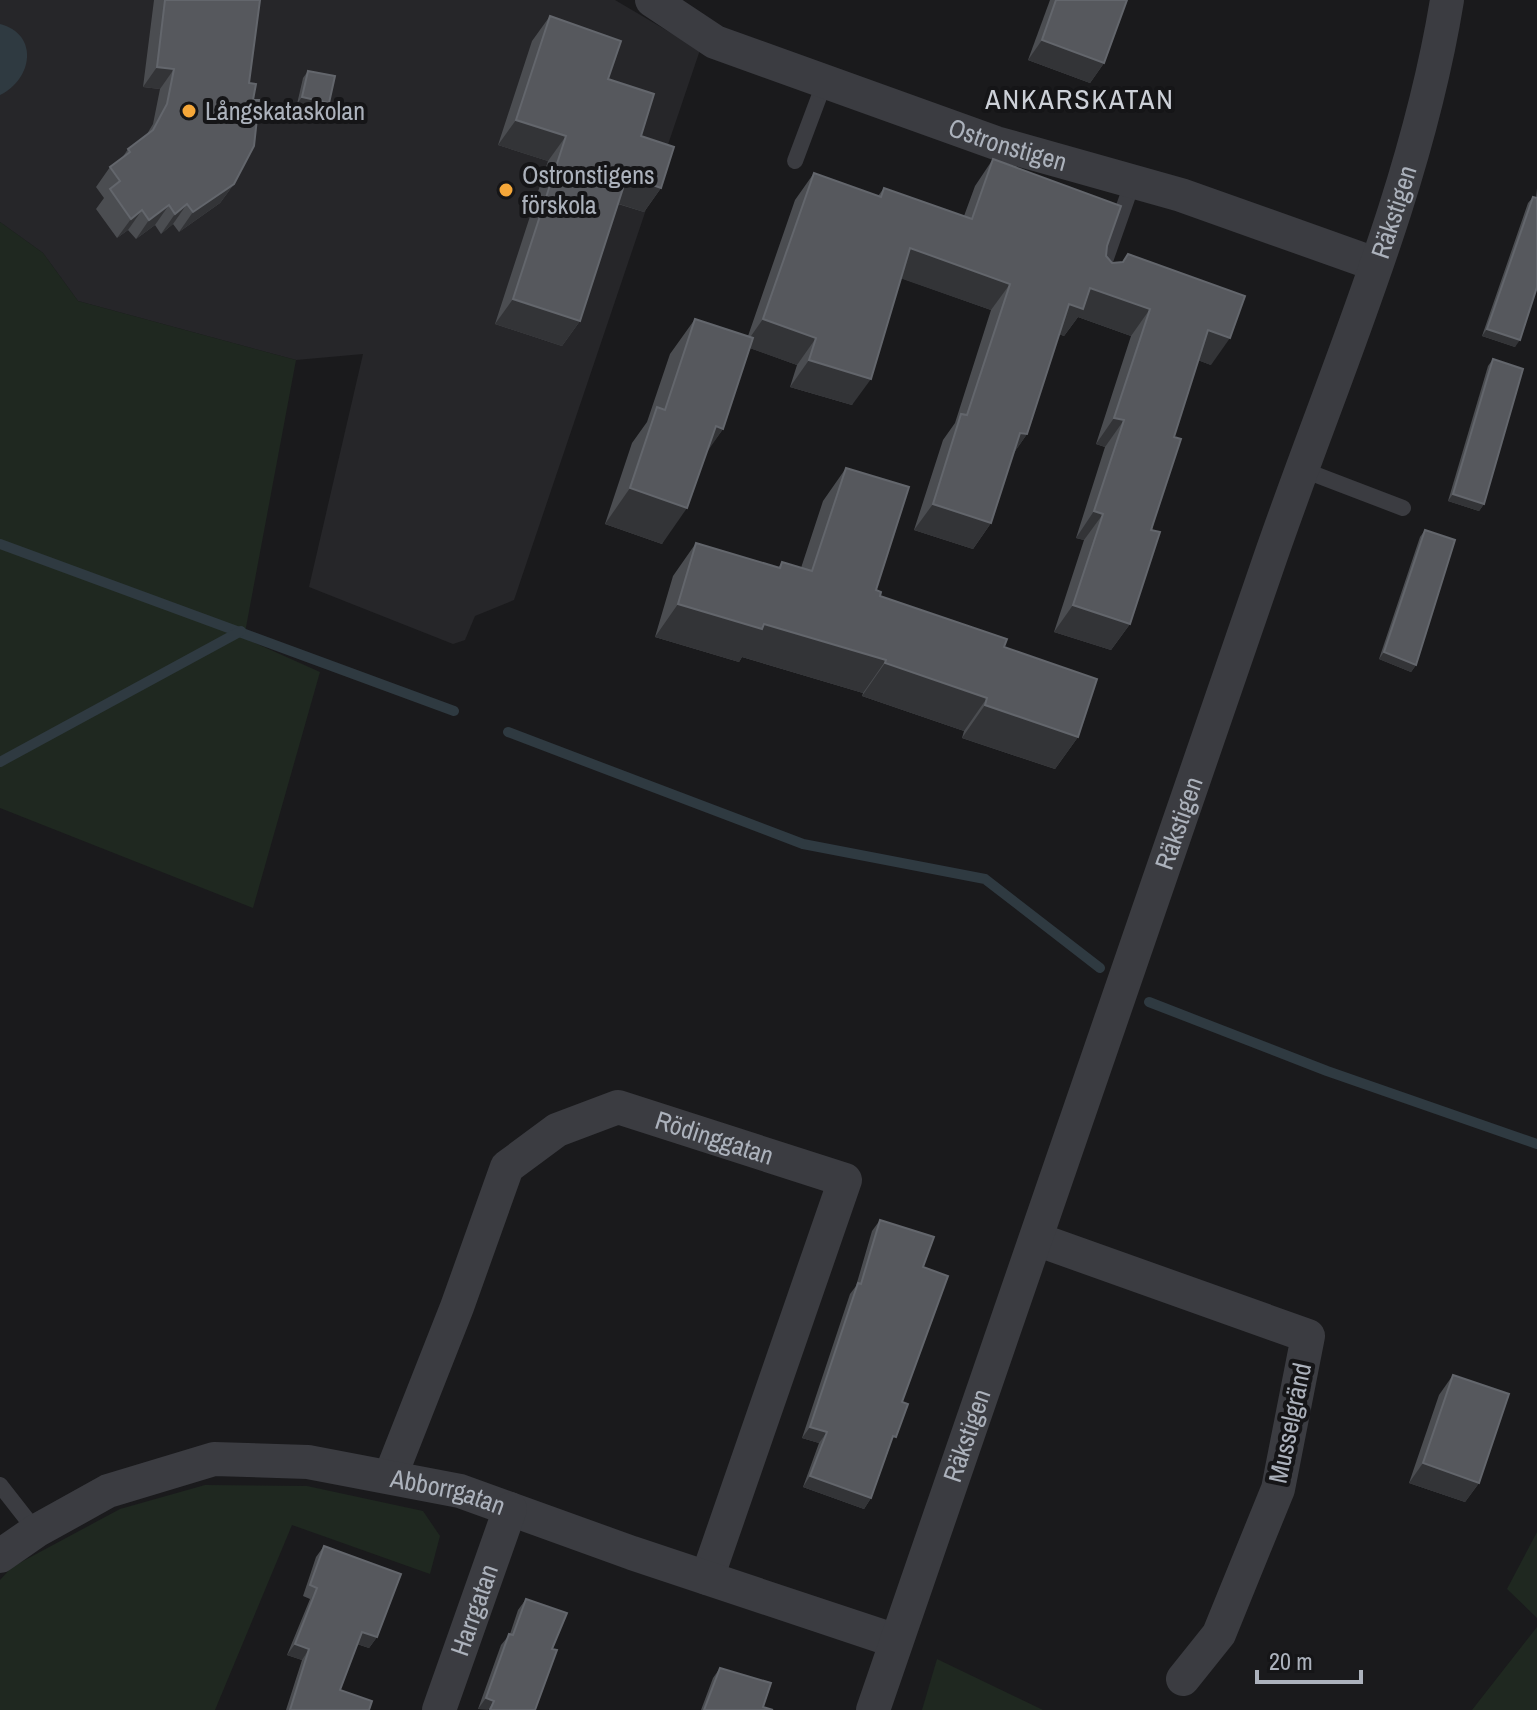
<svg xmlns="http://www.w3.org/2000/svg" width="1537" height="1710" font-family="'Archivo Narrow',sans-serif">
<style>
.built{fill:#262629}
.green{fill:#1f2820}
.water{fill:#2f3a41}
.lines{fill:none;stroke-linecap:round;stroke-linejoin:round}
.stream{stroke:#2f3a41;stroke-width:10}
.lane{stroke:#3b3c41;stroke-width:16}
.street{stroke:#3b3c41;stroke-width:34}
.wall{fill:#4b4d51}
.shaded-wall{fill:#333437}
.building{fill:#56585d;stroke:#63666c;stroke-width:2}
.poi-dot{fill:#f5a739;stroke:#151517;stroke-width:3}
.labels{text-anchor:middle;stroke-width:8;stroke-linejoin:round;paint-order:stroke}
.poi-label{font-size:26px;fill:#acb2bc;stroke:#151517;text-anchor:start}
.street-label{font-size:26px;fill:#acb2bc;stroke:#151517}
.neighbourhood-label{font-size:28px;letter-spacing:2px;fill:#cdd1d8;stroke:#151517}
</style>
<rect width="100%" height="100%" fill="#1a1a1c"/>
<path class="built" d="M0,0H615L700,50L514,600L475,616L465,640L453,644L309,587L363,354L296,360L78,301L43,253L0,222Z"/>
<g class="green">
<path d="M0,222L43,253L78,301L296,360L244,638L320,672L253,908L0,808Z"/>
<path d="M205,1485L307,1486L423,1511L440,1536L430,1574L292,1525L215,1710H0V1580L12,1567L120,1509Z"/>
<path d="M1537,1532V1618L1507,1589Z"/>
<path d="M1537,1627V1710H1472Z"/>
<path d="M937,1659L1043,1710H922Z"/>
</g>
<path class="water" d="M0,24C39,34 33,79 0,95Z"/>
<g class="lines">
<g class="stream">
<path d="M0,544L454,711"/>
<path d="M508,732L803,844L985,879L1100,968"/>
<path d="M0,762L241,631"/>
<path d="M1149,1002L1327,1071L1537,1144"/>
</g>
<g class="lane">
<path d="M795,161L825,81"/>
<path d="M1099,278L1133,181"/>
<path d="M1301,469L1403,508"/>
<path d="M0,1485L36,1531"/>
</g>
<g class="street">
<path id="s1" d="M652,0L715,42L996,143L1181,195L1375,264"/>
<path d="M1036,1239L1308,1336L1278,1489L1219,1634L1183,1679"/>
<path id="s2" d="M390,1477L457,1307L507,1167L557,1130L618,1107L845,1180L707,1578"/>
<path id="s3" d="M0,1556L36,1531L108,1491L214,1459L308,1462L460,1491L632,1553L896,1641"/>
<path id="s4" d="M439,1710L510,1509"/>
<path id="s5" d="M873,1710C1002,1329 1136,950 1266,570C1330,382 1415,197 1447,0"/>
</g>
</g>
<g class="wall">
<path d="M154,0H260L234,184L220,203L179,232L173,224L161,234L155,225L136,239L128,230L117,238L96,209L104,198L96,187L110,167L122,158L128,149L147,134L153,124L160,89L143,87Z"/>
<path d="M1050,0H1127L1104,63L1090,83L1028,60Z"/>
<path d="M550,16L608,79L641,136L661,188L644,212L618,204L580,321L562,346L495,324L548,161L498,145L532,41Z"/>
<path d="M308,71L324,110L297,104L303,78Z"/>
<path d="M993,159L1107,246L1106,256L1112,263L1122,262L1128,254L1211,365L1198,360L1174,437L1130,624L1111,650L1054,632L1084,540L1076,538L1105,447L1096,444L1131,336L1078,317L1064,336L1059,334L1027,434L1013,454L991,523L973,549L914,530L943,440L955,423L991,310L901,278L852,405L790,387L797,365L750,348L723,429L706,452L662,544L605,524L632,443L647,422L670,354L695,319L748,336L795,200L814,173L878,196L884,188L964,216L975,186Z"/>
<path d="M1537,188V287L1515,347L1482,336L1528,203L1533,197L1536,198Z"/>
<path d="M1493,359L1484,504L1479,511L1448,501L1488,366Z"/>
<path d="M846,468L876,590L880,596L1004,647L1078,737L1055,769L962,738L964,731L862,696L863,693L742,657L739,662L655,637L673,576L696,543L778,568L782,562L801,568L823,501Z"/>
<path d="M1425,530L1416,665L1411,672L1379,659L1420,537Z"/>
<path d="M880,1220L923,1267L902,1402L890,1446L871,1498L864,1509L803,1487L819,1443L802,1438L850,1294L856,1286L872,1231Z"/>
<path d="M1453,1375L1479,1483L1465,1502L1409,1483L1439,1395Z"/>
<path d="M324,1546L377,1637L369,1648L357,1644L340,1690L369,1710H286L302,1660L287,1655L310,1599L303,1596L316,1557Z"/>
<path d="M526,1599L552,1649L535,1710L478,1709L501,1645L510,1634L518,1610Z"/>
<path d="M720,1668L763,1707L773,1710H701L713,1678Z"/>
</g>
<g class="shaded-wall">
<path d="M1042,40L1104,63L1090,83L1028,60Z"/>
<path d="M157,67L174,69L160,89L143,87Z"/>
<path d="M302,97L329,103L324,110L297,104Z"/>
<path d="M516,120L566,136L548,161L498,145Z"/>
<path d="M627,176L661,188L644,212L610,201Z"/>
<path d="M234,184L220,203L179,232L193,212Z"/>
<path d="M187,204L173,224L161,234L175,214Z"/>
<path d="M169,205L155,225L136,239L149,220Z"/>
<path d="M142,210L128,230L117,238L131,219Z"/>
<path d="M910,248L1010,284L991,310L891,275Z"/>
<path d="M1090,288L1150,309L1131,336L1078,317L1064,336L1050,331L1069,304Z"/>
<path d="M513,299L580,321L562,346L495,324Z"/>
<path d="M763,319L816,338L797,365L744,346Z"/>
<path d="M1487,329L1520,340L1515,347L1482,336Z"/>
<path d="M1208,330L1230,338L1211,365L1189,357Z"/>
<path d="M809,360L871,379L852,405L790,387Z"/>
<path d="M1114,418L1124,420L1105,447L1096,444Z"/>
<path d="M716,426L723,429L698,465Z"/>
<path d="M1020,433L1027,434L1008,461Z"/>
<path d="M630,488L687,508L662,544L605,524Z"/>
<path d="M1453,494L1484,504L1479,511L1448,501Z"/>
<path d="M933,504L991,523L973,549L914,530Z"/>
<path d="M1094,511L1103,514L1084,540L1076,538Z"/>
<path d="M678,604L764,624L886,660L863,693L742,657L739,662L655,637Z"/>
<path d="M1073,605L1130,624L1111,650L1054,632Z"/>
<path d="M1384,652L1416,665L1411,672L1379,659Z"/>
<path d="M885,663L987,698L964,731L862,696Z"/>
<path d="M985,705L1078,737L1055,769L962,738Z"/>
<path d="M810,1427L827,1432L819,1443L802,1438Z"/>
<path d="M1423,1463L1479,1483L1465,1502L1409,1483Z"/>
<path d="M810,1476L871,1498L864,1509L803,1487Z"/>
<path d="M362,1632L377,1637L369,1648L354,1643Z"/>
<path d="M295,1644L309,1649L302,1660L287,1655Z"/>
<path d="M486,1698L494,1701L488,1710L478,1709Z"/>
</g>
<g class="building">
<path d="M165,0H260L249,83L256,84L253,100H259L254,146L234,184L193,212L187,204L175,214L169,205L149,220L142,210L131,219L110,189L120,181L110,167L130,152L128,149L153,130L167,104L174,69L157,67Z"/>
<path d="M1056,0H1127L1104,63L1042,40Z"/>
<path d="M550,16L621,41L608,79L654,94L641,136L674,147L661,188L627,176L580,321L513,299L566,136L516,120Z"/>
<path d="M308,71L335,76L329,103L302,97Z"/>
<path d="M993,159L1121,206L1107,246L1106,256L1112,263L1123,262L1128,254L1245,296L1230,338L1208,330L1174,437L1181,439L1151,530L1160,532L1130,624L1073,605L1103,514L1094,511L1124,420L1114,418L1150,309L1090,288L1083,309L1069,304L1027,434L1020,433L991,523L933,504L961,414L967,415L1010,284L910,248L871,379L809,360L816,338L763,319L814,173L881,197L884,188L972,219Z"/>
<path d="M1533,197L1537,198V287L1520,340L1487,329Z"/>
<path d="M695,319L753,338L723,429L716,426L687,508L630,488L657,407L665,410Z"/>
<path d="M1493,359L1523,369L1484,504L1453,494Z"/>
<path d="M846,468L909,487L876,590L881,592L880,596L1007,639L1004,647L1097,679L1078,737L985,705L987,698L885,663L886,660L764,624L762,629L678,604L696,543L780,568L782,562L812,571Z"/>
<path d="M1425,530L1455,540L1416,665L1384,652Z"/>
<path d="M880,1220L934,1237L923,1267L948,1276L902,1402L908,1404L896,1437L893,1436L871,1498L810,1476L827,1432L810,1427L858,1283L861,1284Z"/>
<path d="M1453,1375L1509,1394L1479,1483L1423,1463Z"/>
<path d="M324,1546L401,1574L377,1637L362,1632L340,1690L372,1701L369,1710H290L309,1649L295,1644L317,1588L310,1585Z"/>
<path d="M526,1599L567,1613L552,1649L557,1650L535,1710H490L494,1701L486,1698L509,1634L513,1635Z"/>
<path d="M720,1668L771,1683L763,1707L773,1710H704Z"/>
</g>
<g class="poi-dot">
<circle cx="189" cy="111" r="8"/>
<circle cx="506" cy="190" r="8"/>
</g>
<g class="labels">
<g class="poi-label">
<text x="205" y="120">Långskataskolan</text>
<text x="522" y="184">Ostronstigens<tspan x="522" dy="30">förskola</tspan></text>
</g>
<g class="street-label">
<text dy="9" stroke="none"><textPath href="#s1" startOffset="386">Ostronstigen</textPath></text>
<text dy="9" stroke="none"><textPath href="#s5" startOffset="1586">Räkstigen</textPath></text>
<text dy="9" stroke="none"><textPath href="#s5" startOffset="938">Räkstigen</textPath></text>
<text dy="9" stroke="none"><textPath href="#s2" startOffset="560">Rödinggatan</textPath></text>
<text transform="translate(1290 1423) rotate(-78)" y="9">Musselgränd</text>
<text dy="9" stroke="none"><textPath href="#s5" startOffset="290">Räkstigen</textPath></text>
<text dy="9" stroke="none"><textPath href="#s3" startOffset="474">Abborrgatan</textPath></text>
<text dy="9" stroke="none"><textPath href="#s4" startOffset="106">Harrgatan</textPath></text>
</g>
<g class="neighbourhood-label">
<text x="1080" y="109">ANKARSKATAN</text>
</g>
</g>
<path d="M1257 1670v12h104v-12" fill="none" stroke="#acb2bc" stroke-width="4"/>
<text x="1269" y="1670" font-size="24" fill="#acb2bc" stroke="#151517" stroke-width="6" paint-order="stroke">20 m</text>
</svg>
